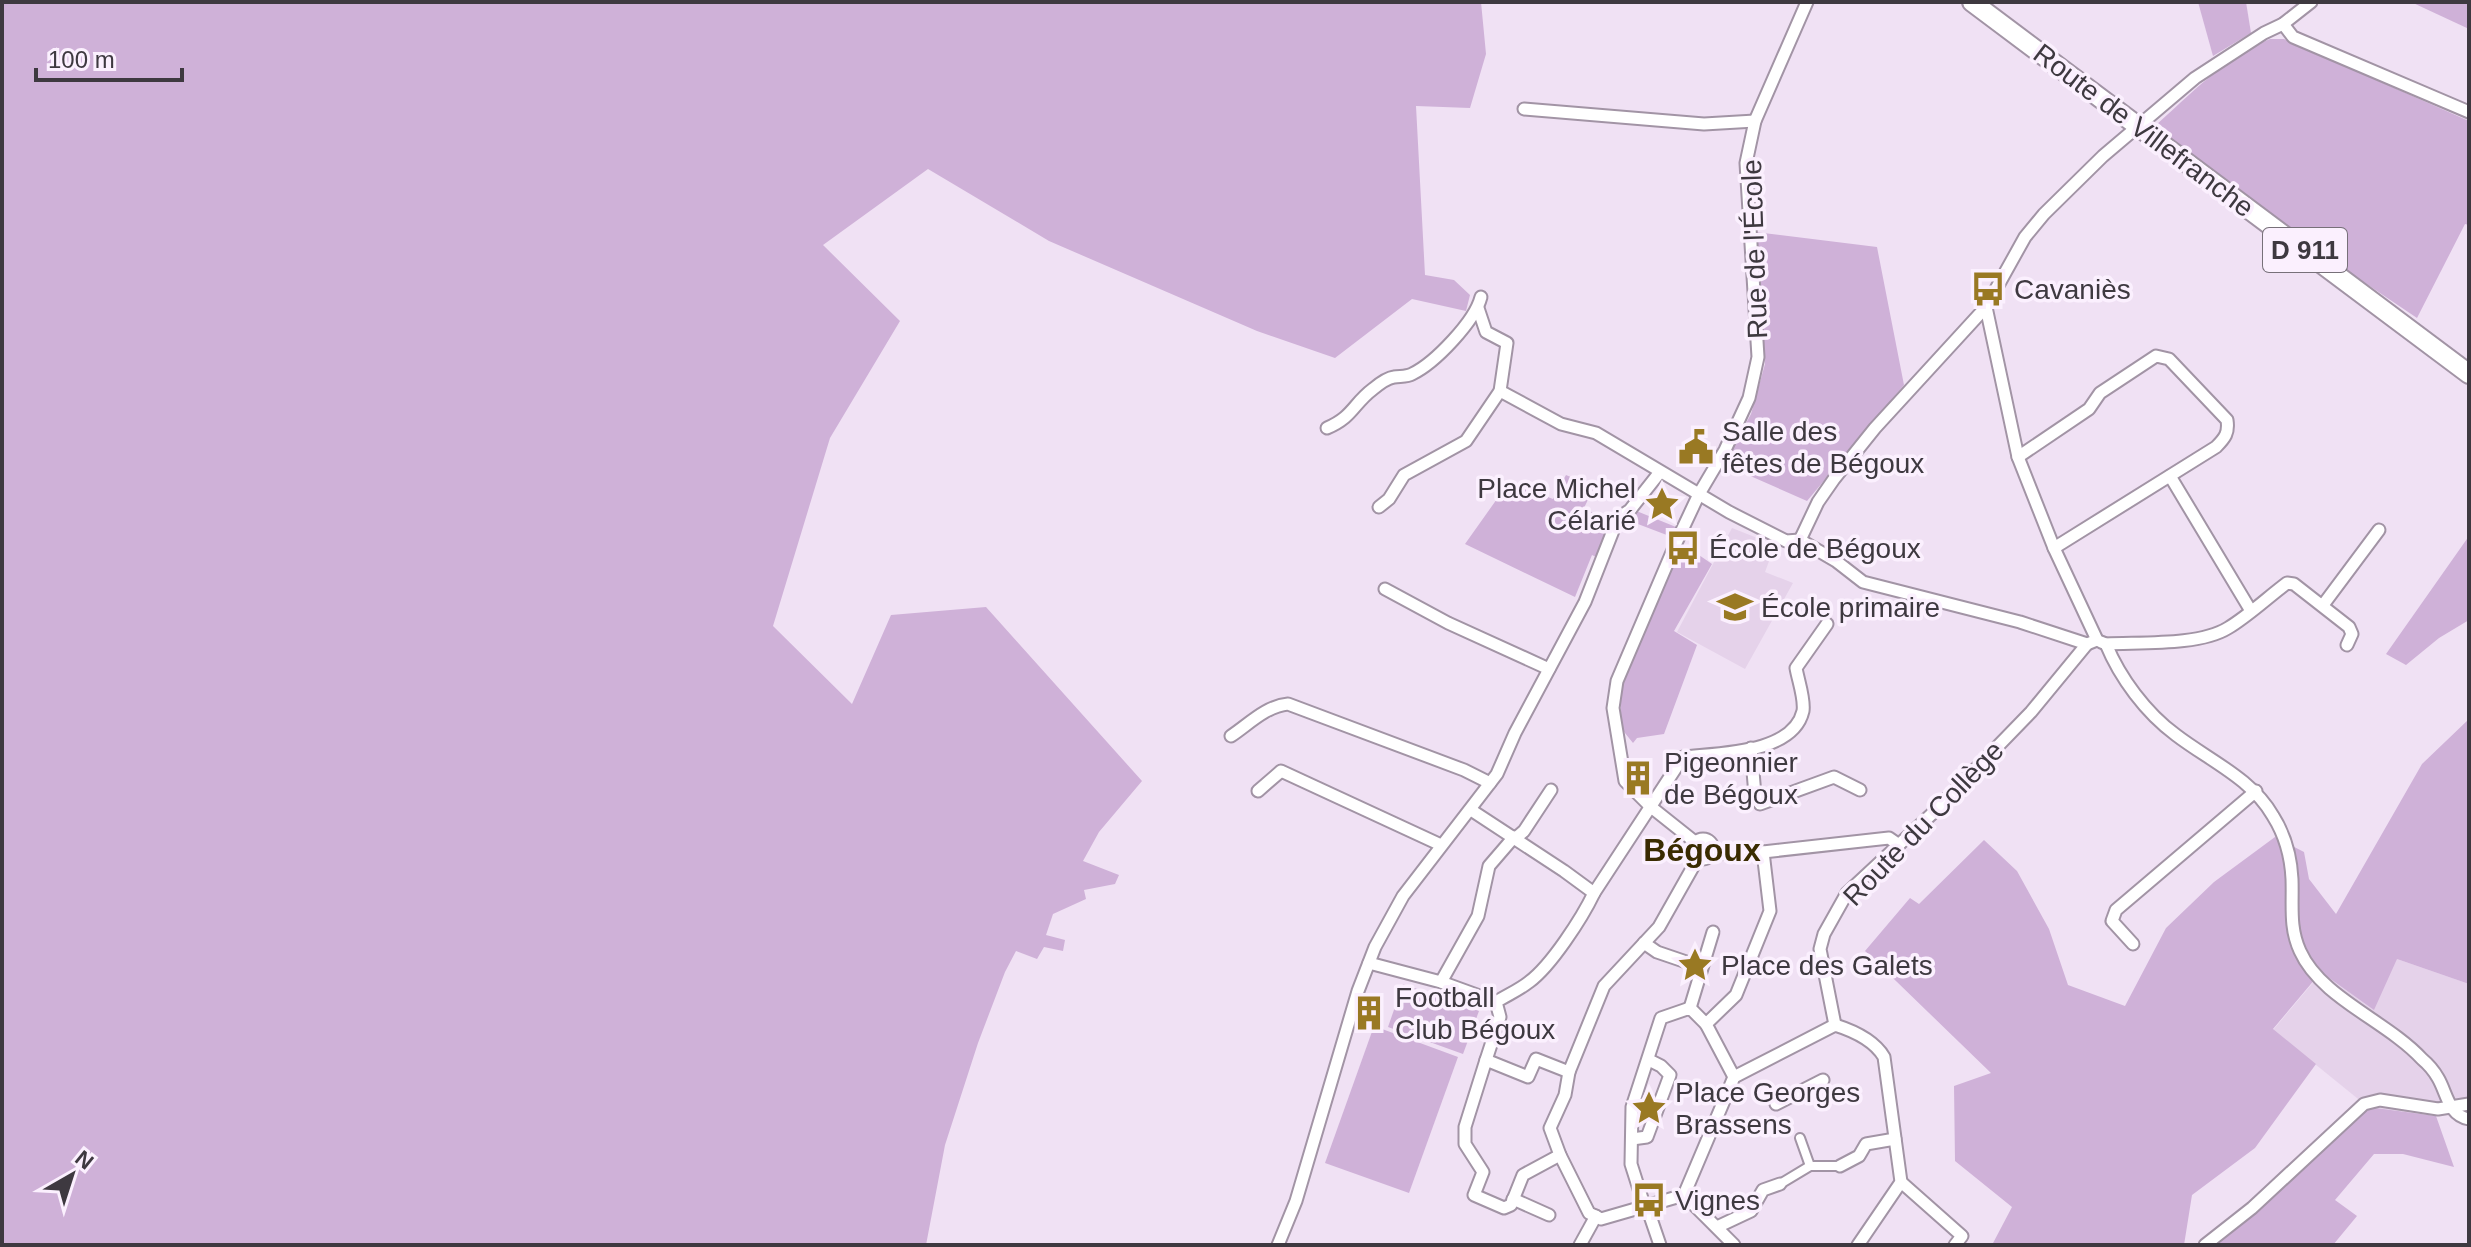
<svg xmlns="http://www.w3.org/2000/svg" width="2471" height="1247" font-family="Arial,sans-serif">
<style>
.built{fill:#e5d2ea}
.green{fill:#cfb1d8}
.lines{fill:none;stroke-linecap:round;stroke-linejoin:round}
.pedestrian-casing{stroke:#a294a5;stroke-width:12}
.minor-casing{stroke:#a294a5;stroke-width:15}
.primary-casing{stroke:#a294a5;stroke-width:22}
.pedestrian{stroke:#fff;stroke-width:8}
.minor{stroke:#fff;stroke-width:11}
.primary{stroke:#fff;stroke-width:18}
.labels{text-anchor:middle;stroke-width:7;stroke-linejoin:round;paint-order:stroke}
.shield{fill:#fbf0fe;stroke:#777079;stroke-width:2}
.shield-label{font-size:26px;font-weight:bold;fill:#3e3940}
.street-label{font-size:28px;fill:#3e3940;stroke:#fbf0fe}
.poi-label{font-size:28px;fill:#3e3940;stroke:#fbf0fe;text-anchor:start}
.quarter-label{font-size:32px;font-weight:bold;fill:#3a2b01;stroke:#fbf0fe}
</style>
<rect width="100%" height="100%" fill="#f0e1f4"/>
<g class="built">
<path d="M1732,528L1775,545L1765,572L1793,583L1745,669L1677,632Z"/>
<path d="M2397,959L2469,984V1111L2436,1116L2368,1107L2273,1030L2322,972Z"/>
</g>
<g class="green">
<path d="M2,2H1481L1486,54L1470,108L1416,106L1425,275L1454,280L1470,295L1466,311L1412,299L1335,358L1257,331L1049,241L928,169L823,245L900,321L830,438L773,626L852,704L891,615L986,607L1142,781L1099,832L1083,861L1119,875L1115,884L1084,890L1086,899L1053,914L1046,935L1065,940L1063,951L1044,947L1037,959L1016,951L1005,972L978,1043L945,1145L926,1245H2Z"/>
<path d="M2198,2H2246L2251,33L2213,56Z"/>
<path d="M2411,2H2469V29Z"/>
<path d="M2270,39H2284L2469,121V225L2465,224L2417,318L2331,260L2155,126C2190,95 2225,57 2270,39Z"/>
<path d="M1755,232L1877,247L1904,385L1807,501L1723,464L1751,414L1765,364Z"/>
<path d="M1566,475L1594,487L1584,508L1610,522L1596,557L1592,555L1575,597L1465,544L1509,482L1553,499Z"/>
<path d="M1634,510L1676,527L1672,537L1630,521Z"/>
<path d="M2469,536V620L2439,638L2406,665L2386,654Z"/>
<path d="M1680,542L1712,564L1674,631L1697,645L1664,734L1637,738L1633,743L1621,728L1620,692Z"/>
<path d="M2469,719V984L2397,959L2374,1010L2321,972L2273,1029L2316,1064L2255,1148L2192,1195L2184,1245H1992L2012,1207L1955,1161L1954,1086L1991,1073L1865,951L1910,898L1919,904L1984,840L2017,871L2049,929L2068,985L2125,1006L2166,928L2214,882L2275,837L2304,852L2309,879L2336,914L2422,764Z"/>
<path d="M1403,984L1479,1011L1463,1054L1388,1027Z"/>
<path d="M1374,1026L1458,1057L1409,1193L1325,1163Z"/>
<path d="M2368,1107L2436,1116L2454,1167L2403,1154H2374L2335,1200L2357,1216L2333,1245H2213Z"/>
</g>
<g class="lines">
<g class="pedestrian-casing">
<g id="pedestrian">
<path d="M1800,1138L1810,1166"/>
<path d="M1780,1184L1810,1166H1840"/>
</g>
</g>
<g class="minor-casing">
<g id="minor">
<path d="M2283,24L2293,37L2469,112"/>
<path d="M1524,109L1704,124L1755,121"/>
<path d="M1986,307L2018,457L2054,548L2097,640"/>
<path d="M1500,391L1561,424L1596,433L1729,512L1786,541L1800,540L1836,561L1863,582L2020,622L2087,644L2097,640"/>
<path d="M1327,428C1353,417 1353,404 1373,389C1379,384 1387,378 1394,377C1400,376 1407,377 1412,374C1435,363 1475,321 1481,297"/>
<path d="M2018,457L2089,409L2100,393L2156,356L2169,359L2227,420C2229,433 2225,438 2216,447L2054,548"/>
<path d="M2170,476L2251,611"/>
<path d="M1379,507L1389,499L1404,475L1466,441L1500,391L1507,343L1486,332L1478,308"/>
<path d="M1800,540L1818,502L1834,479L1875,428L1986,307L2025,237L2044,214L2103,156L2195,78L2264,33L2283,24L2311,2"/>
<path d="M1385,589L1448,623L1549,669"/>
<path d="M2323,605L2379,530"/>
<path d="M2101,642L2106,644C2139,642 2199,646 2228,628C2248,616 2267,598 2287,583L2294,584L2349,627L2352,634L2347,645"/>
<path d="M2106,644C2120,678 2146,713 2176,735C2210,761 2251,778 2273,816C2285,835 2291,858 2292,879C2293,905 2289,927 2300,951C2321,998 2387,1021 2422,1059C2428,1064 2434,1071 2438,1078C2447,1093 2448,1115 2469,1119"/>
<path d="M1231,736C1249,724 1266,706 1288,704L1464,770L1490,783"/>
<path d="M1751,748L1755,795L1760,804L1834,777L1860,790"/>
<path d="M1258,791L1281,771L1441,845"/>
<path d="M1471,810L1564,871L1594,893"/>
<path d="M1516,838L1524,831L1551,790"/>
<circle cx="1703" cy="849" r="10"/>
<path d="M1695,842L1651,807L1625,781L1613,708L1617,681L1676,543L1699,494L1725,450L1749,398L1758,357L1746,163L1755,121L1807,2"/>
<path d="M1712,854L1763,852L1889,838L1899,845"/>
<path d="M1644,943L1657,952L1701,967"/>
<path d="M2133,944L2112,921L2116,910L2256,791"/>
<path d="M1369,963L1441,982L1496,1002"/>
<path d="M1441,982L1478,916L1489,866L1514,837"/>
<path d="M1690,1008L1713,932"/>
<path d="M1835,1025L1820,949L1824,934L1847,893L1934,812L2031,712L2087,644"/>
<path d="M1486,1060L1500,1017L1496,1002C1507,995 1519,990 1529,982C1551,966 1582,918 1594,893L1683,757C1718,753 1793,754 1803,711C1805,699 1798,680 1796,668L1827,624"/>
<path d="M1734,1077L1706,1024L1736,995L1770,911L1763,852"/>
<path d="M1776,1104L1823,1080"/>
<path d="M1632,1139L1647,1137L1670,1075L1661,1066L1649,1060"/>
<path d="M1560,1155L1523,1175L1511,1205L1504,1208L1474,1195L1483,1172L1465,1144V1127L1486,1060L1528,1077L1536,1059L1569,1072"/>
<path d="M1840,1166L1859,1156L1866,1144L1895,1139"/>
<path d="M1901,1182L1962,1236L1955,1245"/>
<path d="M1684,1195L1601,1219L1589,1213L1560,1155L1550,1128L1565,1095L1569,1072L1604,986L1659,927L1698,858"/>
<path d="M1684,1195L1734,1077L1835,1025C1854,1031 1874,1040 1884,1057L1901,1182L1858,1245"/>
<path d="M1684,1195L1734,1245"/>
<path d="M1513,1199L1549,1215"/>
<path d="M1647,1207L1660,1245"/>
<path d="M1645,1208L1631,1164L1632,1107L1661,1018L1690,1008L1706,1024"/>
<path d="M1717,1227L1751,1211L1763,1190L1780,1184"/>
<path d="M1278,1245L1296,1201L1358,991L1375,947L1403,896L1497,774L1515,733L1585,602L1618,518L1630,510L1660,472"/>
<path d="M1580,1245L1596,1216"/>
<path d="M2205,1245L2252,1208L2364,1104L2380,1100L2438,1109L2469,1104"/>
</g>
</g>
<g class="primary-casing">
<path id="primary" d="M1972,2L2469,374"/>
</g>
<use href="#pedestrian" class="pedestrian"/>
<use href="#minor" class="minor"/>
<use href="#primary" class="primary"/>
</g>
<defs>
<g id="bus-bare" transform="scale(2.76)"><path d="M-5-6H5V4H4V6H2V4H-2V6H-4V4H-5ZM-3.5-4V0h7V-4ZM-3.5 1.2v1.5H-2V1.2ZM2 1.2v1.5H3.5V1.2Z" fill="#997923" stroke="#fbf0fe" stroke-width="2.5" paint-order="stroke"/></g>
<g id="civic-bare" transform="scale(2.76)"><path d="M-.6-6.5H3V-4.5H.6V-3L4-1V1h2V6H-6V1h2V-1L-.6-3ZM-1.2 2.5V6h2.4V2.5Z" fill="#997923" stroke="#fbf0fe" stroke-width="2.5" paint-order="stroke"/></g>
<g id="sight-bare" transform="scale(2.76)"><path d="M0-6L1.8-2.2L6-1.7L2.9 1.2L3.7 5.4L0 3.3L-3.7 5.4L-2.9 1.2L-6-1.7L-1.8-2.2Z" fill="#997923" stroke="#fbf0fe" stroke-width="2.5" paint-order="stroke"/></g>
<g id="school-bare" transform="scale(2.76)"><path d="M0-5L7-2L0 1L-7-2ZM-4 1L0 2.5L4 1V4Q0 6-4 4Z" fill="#997923" stroke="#fbf0fe" stroke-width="2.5" paint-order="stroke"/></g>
<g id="building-bare" transform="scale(2.76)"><path d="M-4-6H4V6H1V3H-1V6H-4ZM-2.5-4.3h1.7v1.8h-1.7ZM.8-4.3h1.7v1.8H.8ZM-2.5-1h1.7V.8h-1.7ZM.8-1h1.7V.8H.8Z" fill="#997923" stroke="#fbf0fe" stroke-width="2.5" paint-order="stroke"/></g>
</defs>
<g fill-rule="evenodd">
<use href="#bus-bare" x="1988" y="289"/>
<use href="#civic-bare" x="1696" y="447"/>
<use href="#sight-bare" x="1662" y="504"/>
<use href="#bus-bare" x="1683" y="548"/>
<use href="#school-bare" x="1735" y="607"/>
<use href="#building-bare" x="1638" y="778"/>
<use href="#sight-bare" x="1695" y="965"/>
<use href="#building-bare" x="1369" y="1013"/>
<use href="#sight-bare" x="1649" y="1108"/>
<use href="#bus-bare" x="1649" y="1200"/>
</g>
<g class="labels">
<rect class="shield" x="2263" y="228" width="84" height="44" rx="6"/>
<g class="shield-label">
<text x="2305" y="259">D 911</text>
</g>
<g class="street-label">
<text transform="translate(2144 130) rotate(37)" y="10">Route de Villefranche</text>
<text transform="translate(1754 249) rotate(-92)" y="10">Rue de l'École</text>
<text transform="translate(1923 823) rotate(-46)" y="10">Route du Collège</text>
</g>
<g class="poi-label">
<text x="2014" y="299">Cavaniès</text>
<text x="1722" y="441">Salle des<tspan x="1722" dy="32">fêtes de Bégoux</tspan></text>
<text x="1636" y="498" text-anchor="end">Place Michel<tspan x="1636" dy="32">Célarié</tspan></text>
<text x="1709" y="558">École de Bégoux</text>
<text x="1761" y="617">École primaire</text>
<text x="1664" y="772">Pigeonnier<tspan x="1664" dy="32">de Bégoux</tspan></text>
<text x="1721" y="975">Place des Galets</text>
<text x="1395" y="1007">Football<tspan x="1395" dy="32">Club Bégoux</tspan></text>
<text x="1675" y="1102">Place Georges<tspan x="1675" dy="32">Brassens</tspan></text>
<text x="1675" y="1210">Vignes</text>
</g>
<g class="quarter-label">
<text x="1702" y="861">Bégoux</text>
</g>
</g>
<rect width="2471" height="1247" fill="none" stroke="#3e3940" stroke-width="8"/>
<g transform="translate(72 1175) rotate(39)" stroke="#fbf0fe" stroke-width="6" paint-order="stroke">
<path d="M0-6L14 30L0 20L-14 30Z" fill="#3e3940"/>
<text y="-12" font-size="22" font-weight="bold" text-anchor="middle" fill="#3e3940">N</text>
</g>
<path d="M36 68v12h146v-12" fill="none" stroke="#3e3940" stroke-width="4"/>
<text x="48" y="68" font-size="24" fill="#3e3940" stroke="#fbf0fe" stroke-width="6" paint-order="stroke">100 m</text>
</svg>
